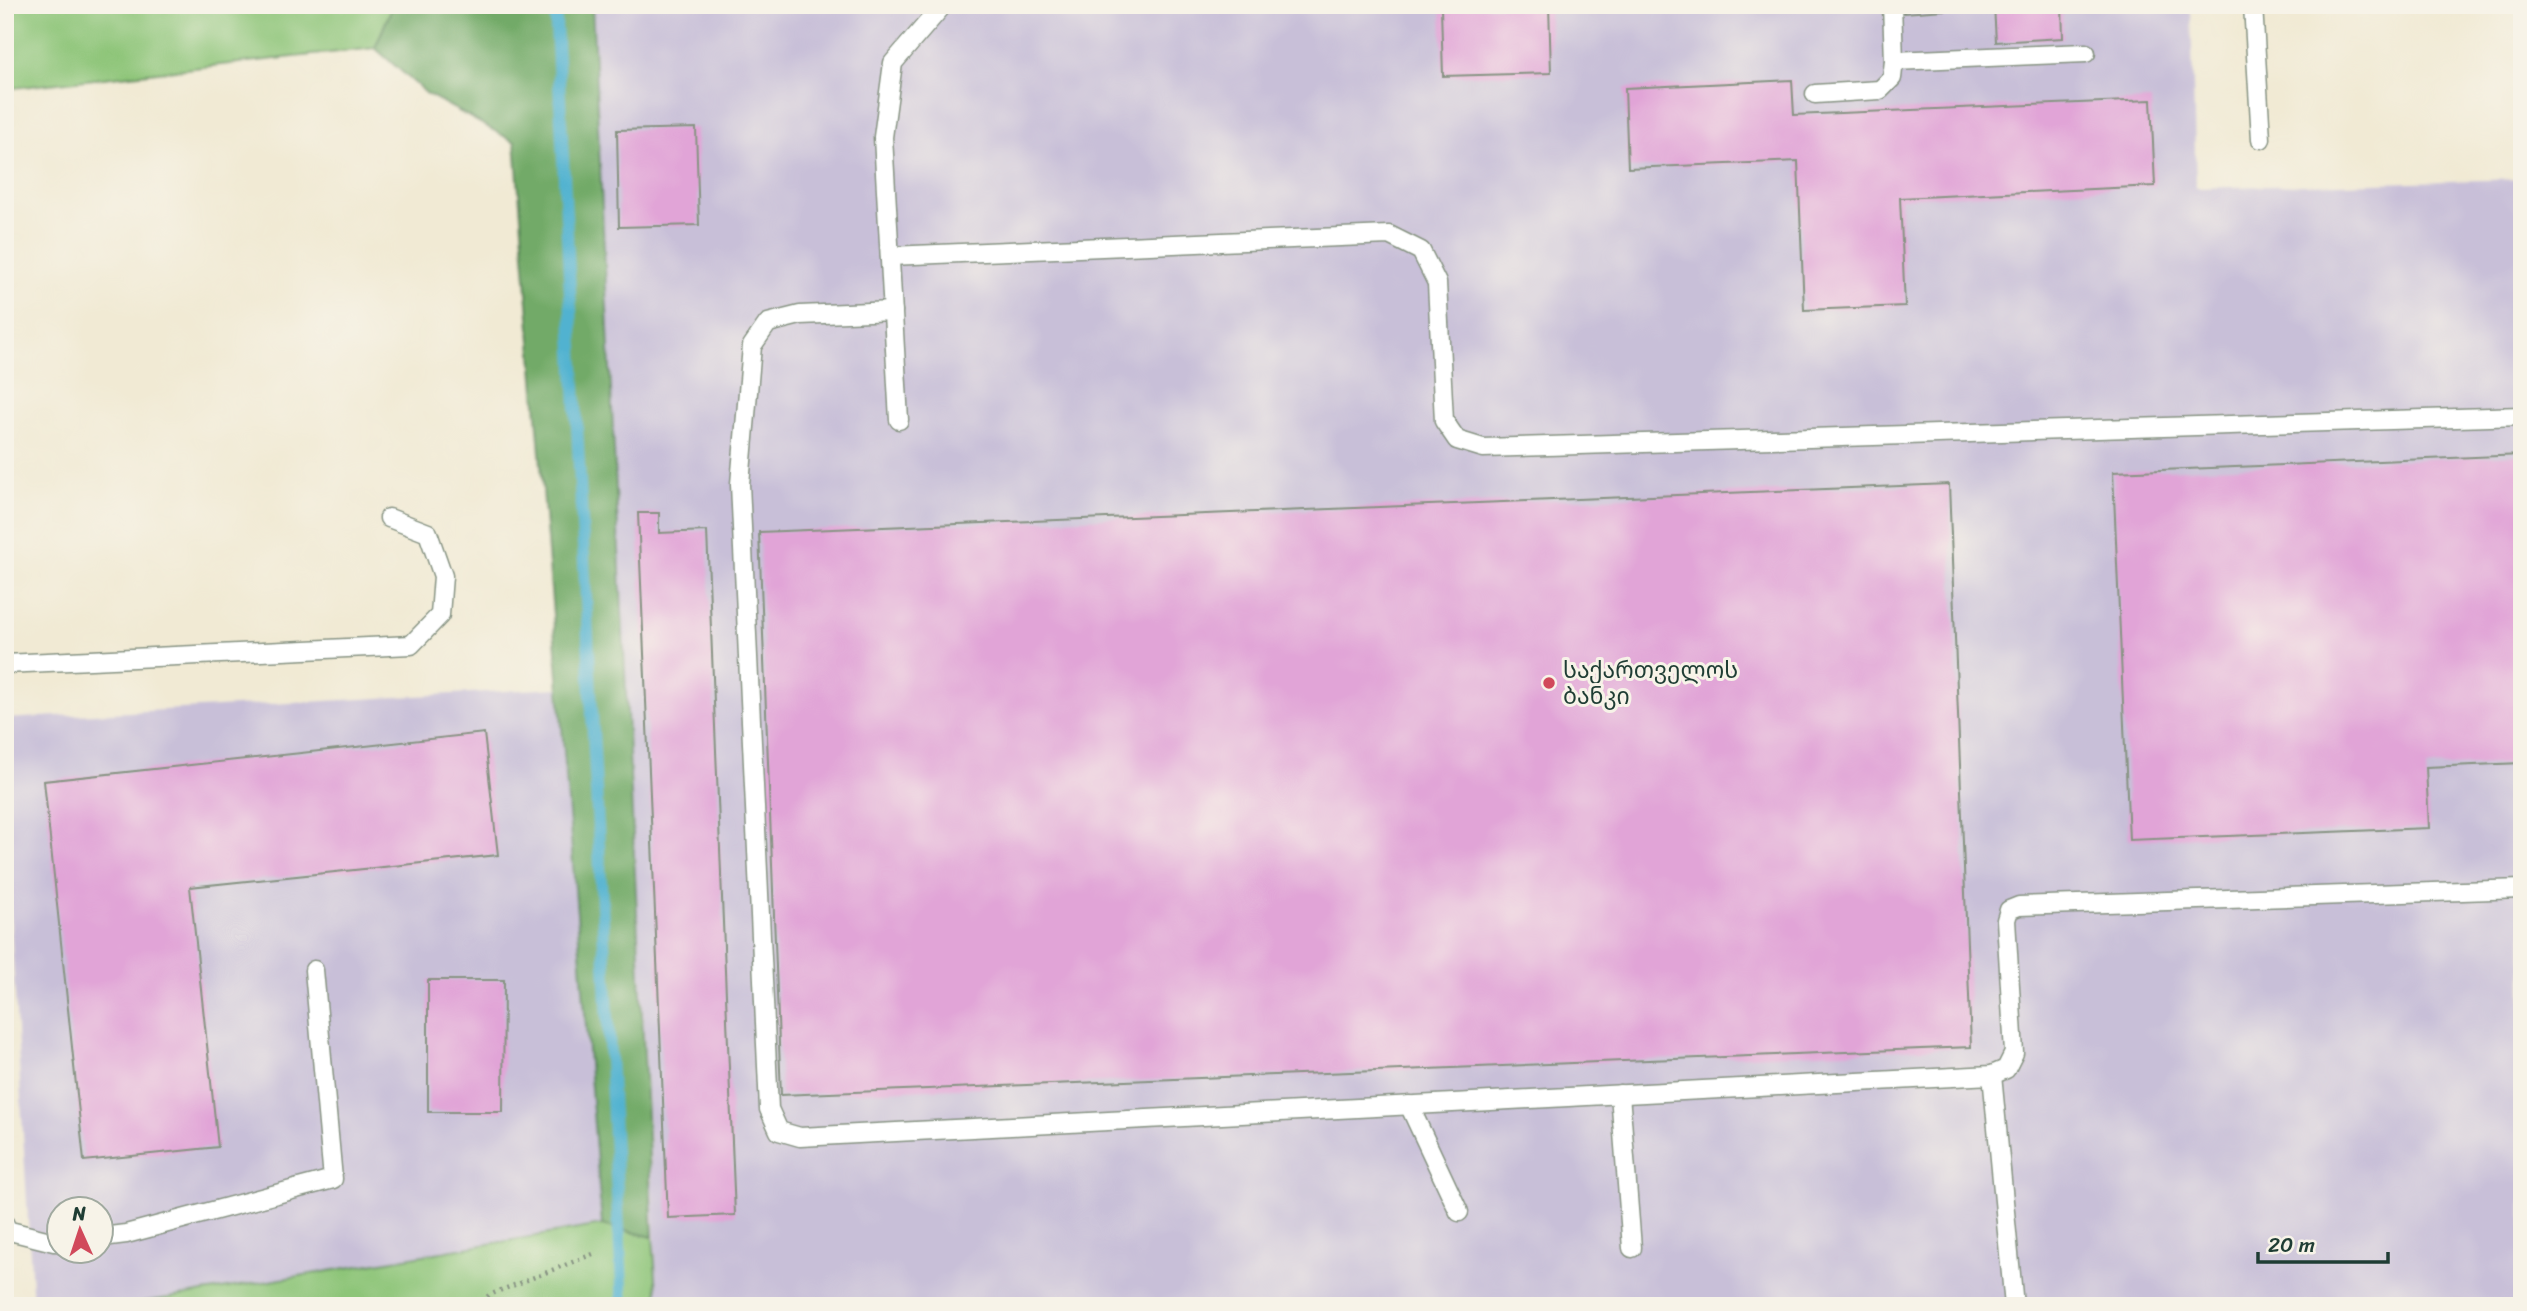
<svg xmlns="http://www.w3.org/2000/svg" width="2527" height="1311" font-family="Sriracha,'Noto Sans Georgian',sans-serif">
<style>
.industrial{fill:#c8bfd8;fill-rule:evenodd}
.green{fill:#8dc578;stroke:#568156;stroke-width:2}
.forest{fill:#72aa68;stroke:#48744e;stroke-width:2}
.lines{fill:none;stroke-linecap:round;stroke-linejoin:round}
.stream{stroke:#51b2d0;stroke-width:12}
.building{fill:#e1a4d7}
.service-casing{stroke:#889484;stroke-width:21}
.path{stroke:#889484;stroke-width:4.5;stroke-dasharray:2 5;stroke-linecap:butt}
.service{stroke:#fff;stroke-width:18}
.poi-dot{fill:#d1495b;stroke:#f7f3e8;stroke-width:2.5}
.labels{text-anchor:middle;stroke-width:6;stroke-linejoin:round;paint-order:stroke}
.poi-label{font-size:23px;fill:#1f3d34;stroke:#f7f3e8;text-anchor:start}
</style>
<rect width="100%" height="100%" fill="#f7f3e8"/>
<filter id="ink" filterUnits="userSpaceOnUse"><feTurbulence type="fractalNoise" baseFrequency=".0143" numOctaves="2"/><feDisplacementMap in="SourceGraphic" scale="14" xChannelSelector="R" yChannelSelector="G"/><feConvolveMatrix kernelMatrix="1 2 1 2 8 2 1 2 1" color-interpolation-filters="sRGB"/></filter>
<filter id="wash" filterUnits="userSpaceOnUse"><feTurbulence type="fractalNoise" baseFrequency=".00686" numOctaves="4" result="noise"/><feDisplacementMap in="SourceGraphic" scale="28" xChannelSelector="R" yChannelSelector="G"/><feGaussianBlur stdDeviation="1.57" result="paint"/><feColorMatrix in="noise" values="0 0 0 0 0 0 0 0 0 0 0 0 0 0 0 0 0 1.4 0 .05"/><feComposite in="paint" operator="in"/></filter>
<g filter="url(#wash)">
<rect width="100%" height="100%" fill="#f1ead4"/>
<g class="industrial">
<path d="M592,5H2179L2191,13L2196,188L2522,179V1306H658Z"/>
<path d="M558,688L602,1225L121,1306H33L5,821V719ZM60,1210H102V1252H60Z"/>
</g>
<g class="green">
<path d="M5,5H393L375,48L5,89Z"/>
<path d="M602,1225L653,1237L658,1306H121Z"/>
</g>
<path class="forest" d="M393,5H592L653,1237L602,1225L515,142L427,94L375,48Z"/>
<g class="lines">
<path class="stream" d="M555,5L623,1306"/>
</g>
<g id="blocks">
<g class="building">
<path d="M1549,5L1551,73L1443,76L1441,8Z"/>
<path d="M1903,5H1970L1971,8L1904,13Z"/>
<path d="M1994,5H2062L2063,38L1996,42Z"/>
<path d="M1792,80L1794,115L2151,100L2155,186L1900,198L1905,306L1804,310L1798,161L1628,168L1625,88Z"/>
<path d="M696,128L699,225L619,227L617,130Z"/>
<path d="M2522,455V763L2426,767L2429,828L2129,840L2113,472Z"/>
<path d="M1949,484L1971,1047L781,1095L759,532Z"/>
<path d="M638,513H659V533L707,531L735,1215L668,1218Z"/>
<path d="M484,733L498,855L190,887L218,1147L84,1161L44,781Z"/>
<path d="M428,980H504L503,1112H428Z"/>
</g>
</g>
</g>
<g filter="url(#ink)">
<use href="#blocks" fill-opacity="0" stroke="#889484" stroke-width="2"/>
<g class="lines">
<g class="service-casing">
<g id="service">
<path d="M2253,5L2261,139"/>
<path d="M1894,61L2086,53"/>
<path d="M1815,94L1880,90L1892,78L1894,61L1892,5"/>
<path d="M890,256L1389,235L1421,251L1437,283L1444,421L1457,440L1483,448L2522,416"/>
<path d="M893,311L800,315L768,323L752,346L740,484L769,1109L779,1131L800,1137L1992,1075L2006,1069L2014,1053L2006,920L2009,910L2019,906L2522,889"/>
<path d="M899,420L883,137L893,63L943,5"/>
<path d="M5,664L411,645L440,615L443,576L428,533L389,518"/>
<path d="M1992,1075L2014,1306"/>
<path d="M1620,1094L1632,1248"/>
<path d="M1409,1105L1459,1212"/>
<path d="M5,1224L6,1230L54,1242H60"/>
<path d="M102,1237L126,1234L333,1179L314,970"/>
</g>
</g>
<path class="path" d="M477,1306L489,1295L593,1254"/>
<use href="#service" class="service"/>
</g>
</g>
<circle class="poi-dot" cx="1549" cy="683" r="7"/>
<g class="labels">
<g class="poi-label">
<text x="1563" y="678">საქართველოს<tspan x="1563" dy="26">ბანკი</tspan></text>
</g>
</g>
<rect width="2527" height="1311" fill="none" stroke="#f7f3e8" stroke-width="28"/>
<g transform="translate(80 1230) rotate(357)"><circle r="33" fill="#f7f3e8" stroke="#a1aaa0" stroke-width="2"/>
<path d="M0-5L12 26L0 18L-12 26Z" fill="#d1495b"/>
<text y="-10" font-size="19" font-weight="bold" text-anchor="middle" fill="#1f3d34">N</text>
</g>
<path d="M2258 1252v10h130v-10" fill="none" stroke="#1f3d34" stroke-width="3.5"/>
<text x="2268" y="1252" font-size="21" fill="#1f3d34" stroke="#f7f3e8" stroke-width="5" paint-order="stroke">20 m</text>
</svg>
